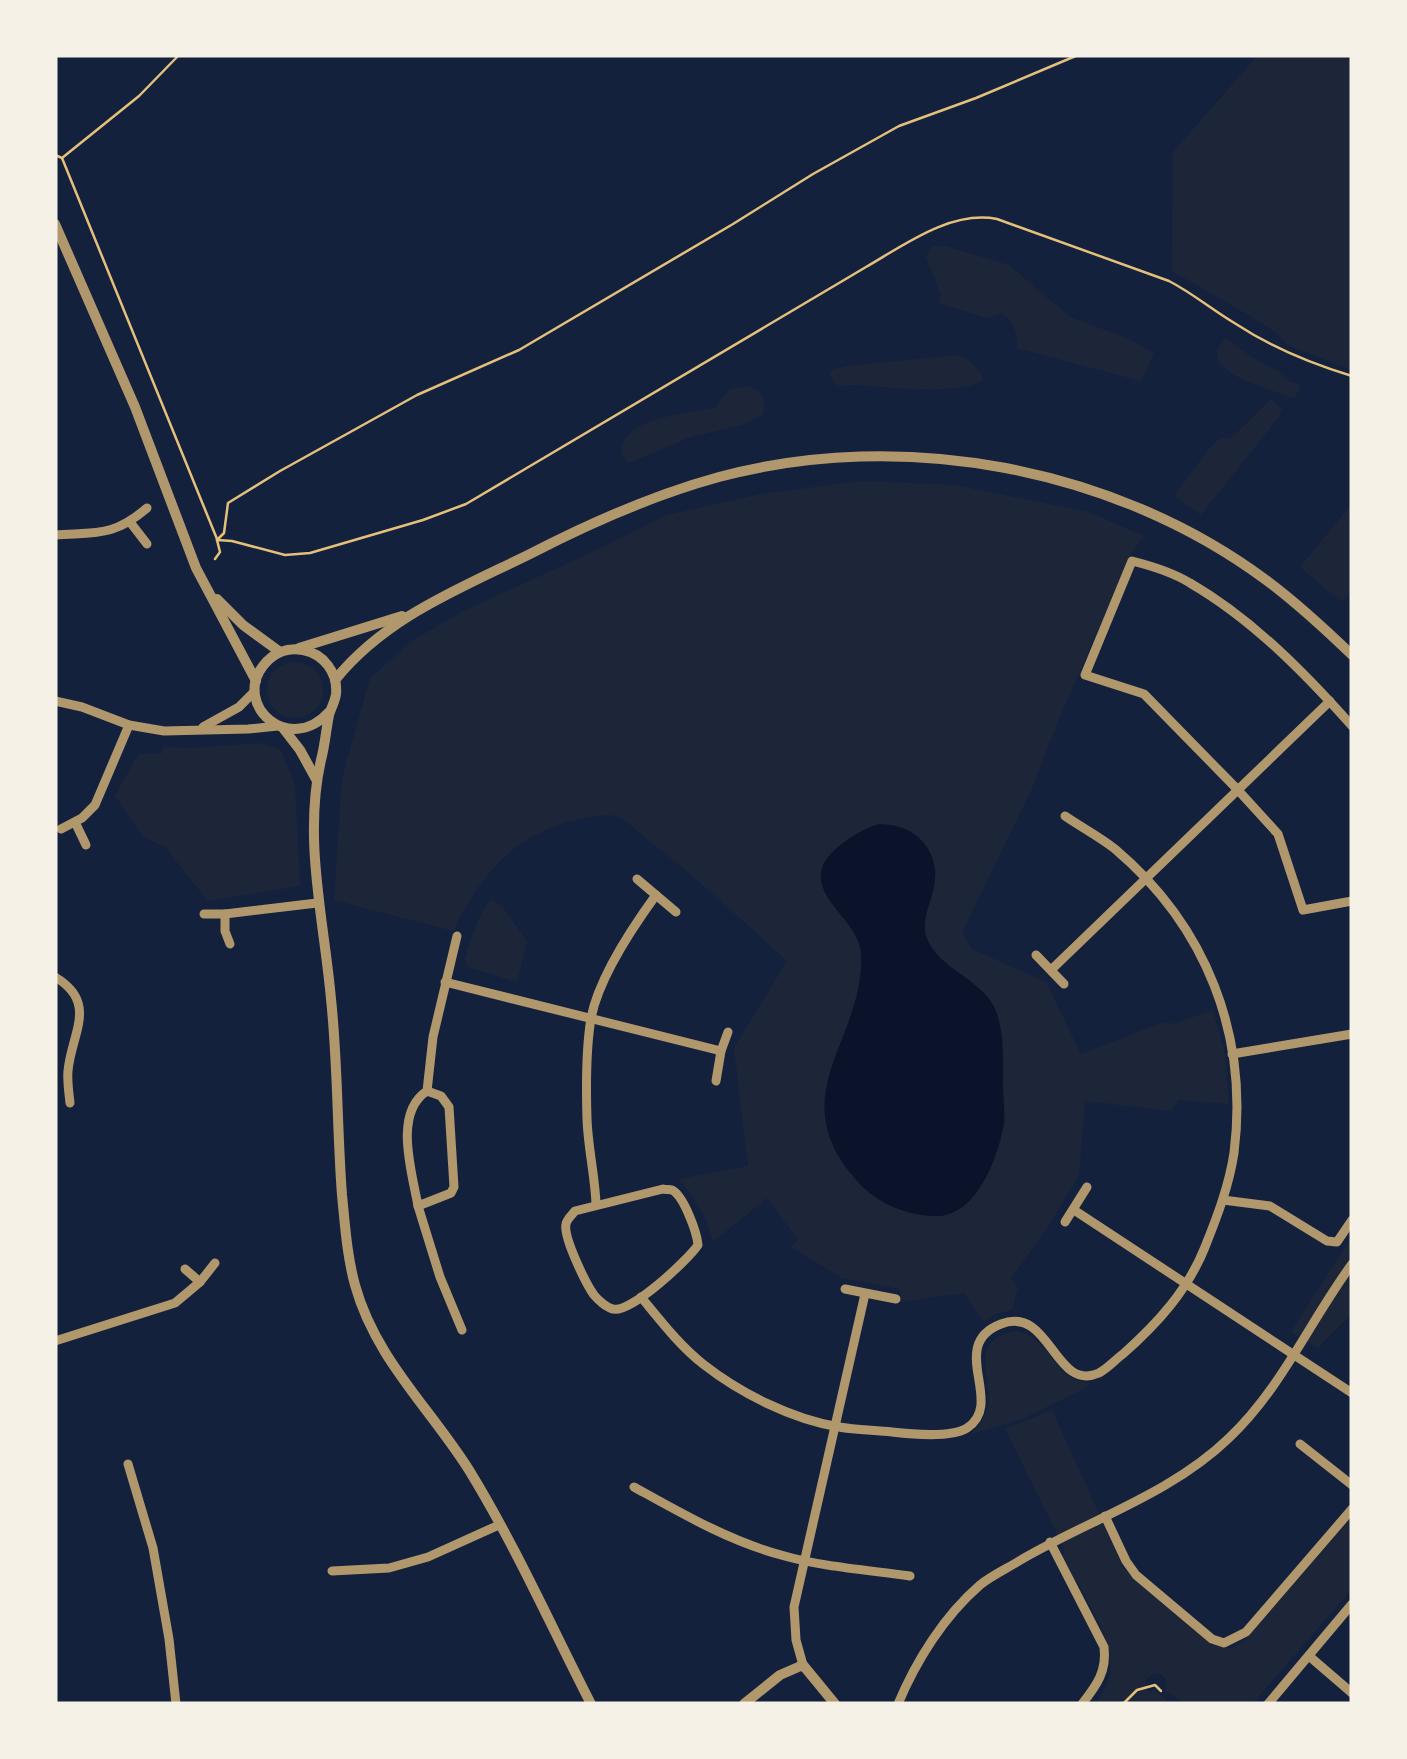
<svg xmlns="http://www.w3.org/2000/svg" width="1407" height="1759" font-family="Commissioner,sans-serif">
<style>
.green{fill:#1d2539}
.water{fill:#0b132b}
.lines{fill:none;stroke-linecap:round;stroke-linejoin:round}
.path{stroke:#e5c07b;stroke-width:2.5}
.minor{stroke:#b1986c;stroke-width:9}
.tertiary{stroke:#b1986c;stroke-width:10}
</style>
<rect width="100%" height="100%" fill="#14213d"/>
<g class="green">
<path d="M1258,55H1352V370L1287,345L1278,334L1250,316L1172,271L1173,152Z"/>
<path d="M933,246H945L1009,265L1070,317L1127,338L1154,353L1141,381L1017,348C1017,332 1015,323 1002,313L987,318L938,303L941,295L926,257Z"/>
<path d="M1226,338L1250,356L1278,371L1288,381L1298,384L1300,389L1294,398C1274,390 1190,371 1226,338Z"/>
<path d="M958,355C968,358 979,368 983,379C963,397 880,386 852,385L838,386L829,375L833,369L846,366Z"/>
<path d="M748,386C762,390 768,402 762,416L741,425L691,437L629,463L621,455C622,449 622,444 625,439C638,417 692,412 715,408L730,389Z"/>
<path d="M1271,399L1282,409L1279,417L1201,515L1174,496L1208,450L1220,438H1231Z"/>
<path d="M862,481L955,485L1089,512L1144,536L1132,552L1059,719L1031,791L962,932L972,949L1046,982L1081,1054L1164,1022L1173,1024L1213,1010L1225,1054L1229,1104L1179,1100L1171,1111L1085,1101L1079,1175L1048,1227L1011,1278L1018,1288L1012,1310L996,1314L983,1322L964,1293L900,1302V1289L842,1278L791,1247L798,1240L767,1198L713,1242C707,1217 695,1197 678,1179L748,1166L734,1048L787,961C742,920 697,878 648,840C640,834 628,821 618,817C608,813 590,817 580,819C514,834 482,873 453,931L334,900L342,778L370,678L412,641L461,612L601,548L667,515L761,494Z"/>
<path d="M1352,504V590L1342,602L1300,567Z"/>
<circle cx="295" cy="690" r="28"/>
<path d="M261,743L281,750L295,785L300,886L208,901L171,855L169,849L143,837L115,796L138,754H161L164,747L192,748Z"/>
<path d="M491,899L502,906L527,941L517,982L468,967L465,959C471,938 477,917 491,899Z"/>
<path d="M1352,1236V1314L1321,1344L1319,1349L1291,1332Z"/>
<path d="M1016,1331C1055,1339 1049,1379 1091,1383L1084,1389L1022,1419L971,1434C978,1426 986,1416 988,1405C991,1374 969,1339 1016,1331Z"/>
<path d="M1052,1410L1124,1569L1212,1645L1232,1648L1242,1643L1352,1517V1589L1252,1704L1208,1702L1184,1704L1165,1690L1166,1680L1161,1674L1155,1673L1146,1679C1145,1684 1146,1689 1150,1693L1154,1689L1170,1704H1095C1130,1661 1098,1623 1077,1582L1069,1577L1060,1560L1065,1550L1005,1429Z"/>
</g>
<path class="water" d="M880,824C899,825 915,830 926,846C952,883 914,912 928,941C940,967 976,978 992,1003C1005,1024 1003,1061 1003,1085C1003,1097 1005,1110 1004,1123C999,1155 978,1214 939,1216C910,1217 877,1204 858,1182C779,1095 865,1041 861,954C859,920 813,901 822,868C827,850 863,827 880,824Z"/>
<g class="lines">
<g class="path">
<path d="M55,155L62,158L139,96L179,55"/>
<path d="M62,158L217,539"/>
<path d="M217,540L224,533L228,503L280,471L417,395L519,350L733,224L813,174L899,126L976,98L1078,55"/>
<path d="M215,559L220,552L217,540L232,541L285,555L310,553L423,520L466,504L866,267C904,245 951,210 997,219L1169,281C1194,294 1212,310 1236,324C1271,347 1312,364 1352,376"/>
<path d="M1123,1704L1137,1690L1155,1685L1161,1691"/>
</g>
<g class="minor">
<path d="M130,522L147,544"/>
<path d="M55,535C97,532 113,537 147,508"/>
<path d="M55,701L82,707L129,725L164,731L248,729L278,726"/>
<path d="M1352,726C1305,673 1252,619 1190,583C1172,572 1152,566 1132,561L1085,675L1144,694L1237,789L1278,834L1303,910L1352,901"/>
<path d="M203,727L239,707L255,691"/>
<path d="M75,822L86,845"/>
<path d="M61,829L82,818L95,805L129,725"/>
<path d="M637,879L676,912"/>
<path d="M204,914H225L317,903"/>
<path d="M225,914V931L230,944"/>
<path d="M1036,955L1064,984"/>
<path d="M1051,970L1330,701"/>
<path d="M55,977C99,1003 71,1034 68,1071C67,1081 69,1093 70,1103"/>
<path d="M445,982L721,1051"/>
<path d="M1232,1054L1352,1034"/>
<path d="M716,1081L721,1051L728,1032"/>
<path d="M427,1091L441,1096L449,1107L454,1187L451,1193L418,1206C412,1172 393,1113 427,1091L433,1037L457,936"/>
<path d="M663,1189C666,1190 669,1189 672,1190C684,1196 697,1233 698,1245C688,1260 630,1314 613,1309C607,1308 598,1300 594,1295C586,1284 563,1237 566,1224C567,1219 572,1215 575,1211Z"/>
<path d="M1223,1200L1270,1206L1327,1241L1337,1242L1352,1220"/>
<path d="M596,1204C595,1176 588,1148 587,1119C586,1088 586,1049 591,1018C599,977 632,928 656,895"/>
<path d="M418,1206L440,1277L462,1330"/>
<path d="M1074,1210L1352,1393"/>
<path d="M1065,1222L1087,1187"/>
<path d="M185,1269L200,1282"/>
<path d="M845,1289L896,1299"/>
<path d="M641,1297C660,1320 679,1345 703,1364C740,1393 791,1419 839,1427C856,1430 874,1430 892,1432C909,1434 952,1438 967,1428C1006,1403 946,1345 1001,1324C1051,1305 1054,1393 1099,1373C1108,1368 1115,1360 1123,1354C1157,1324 1188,1290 1205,1247C1217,1217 1229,1186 1234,1153C1249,1035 1206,926 1115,849C1100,837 1081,827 1065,816"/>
<path d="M55,1341L175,1303L200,1282L215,1263"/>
<path d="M1300,1444L1352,1485"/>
<path d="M128,1464L153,1548L169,1639L176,1704"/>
<path d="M634,1487C681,1513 729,1541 781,1555C822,1567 868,1570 910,1576"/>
<path d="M1105,1516L1126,1561L1136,1575L1212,1639L1224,1643L1246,1632L1352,1509"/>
<path d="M1050,1542L1104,1647C1107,1671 1097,1685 1082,1704"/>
<path d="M332,1571L389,1568L428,1557L499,1525"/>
<path d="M1309,1656L1352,1693"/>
<path d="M803,1665L796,1640L794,1607L865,1294"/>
<path d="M898,1704C916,1661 944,1616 980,1585C991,1576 1006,1569 1019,1561C1088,1520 1170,1495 1229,1438C1281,1389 1310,1321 1352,1264"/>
<path d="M1268,1704L1352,1604"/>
</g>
<g class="tertiary">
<path d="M55,224L135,407L196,568L256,681"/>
<path d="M217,599L243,625L280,652"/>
<path d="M299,648L402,616"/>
<path d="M335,680C386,617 459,589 530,554C590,523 653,495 719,477C902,428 1114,467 1266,580C1297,603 1325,629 1352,655"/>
<path d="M329,712C289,756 233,705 263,666C273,653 287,647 303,650C324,654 338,673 336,694C335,702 331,708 329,715C326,730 325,745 321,760C303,839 324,920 331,999C338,1064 337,1130 342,1195C345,1225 347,1256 355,1285C375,1358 430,1408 469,1470C515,1545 551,1626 591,1704"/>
<path d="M283,728L300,750L316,779"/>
<path d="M744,1704L780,1675L803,1665L835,1704"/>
</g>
</g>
<rect width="1407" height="1759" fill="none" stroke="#f6f1e7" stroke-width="115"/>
</svg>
